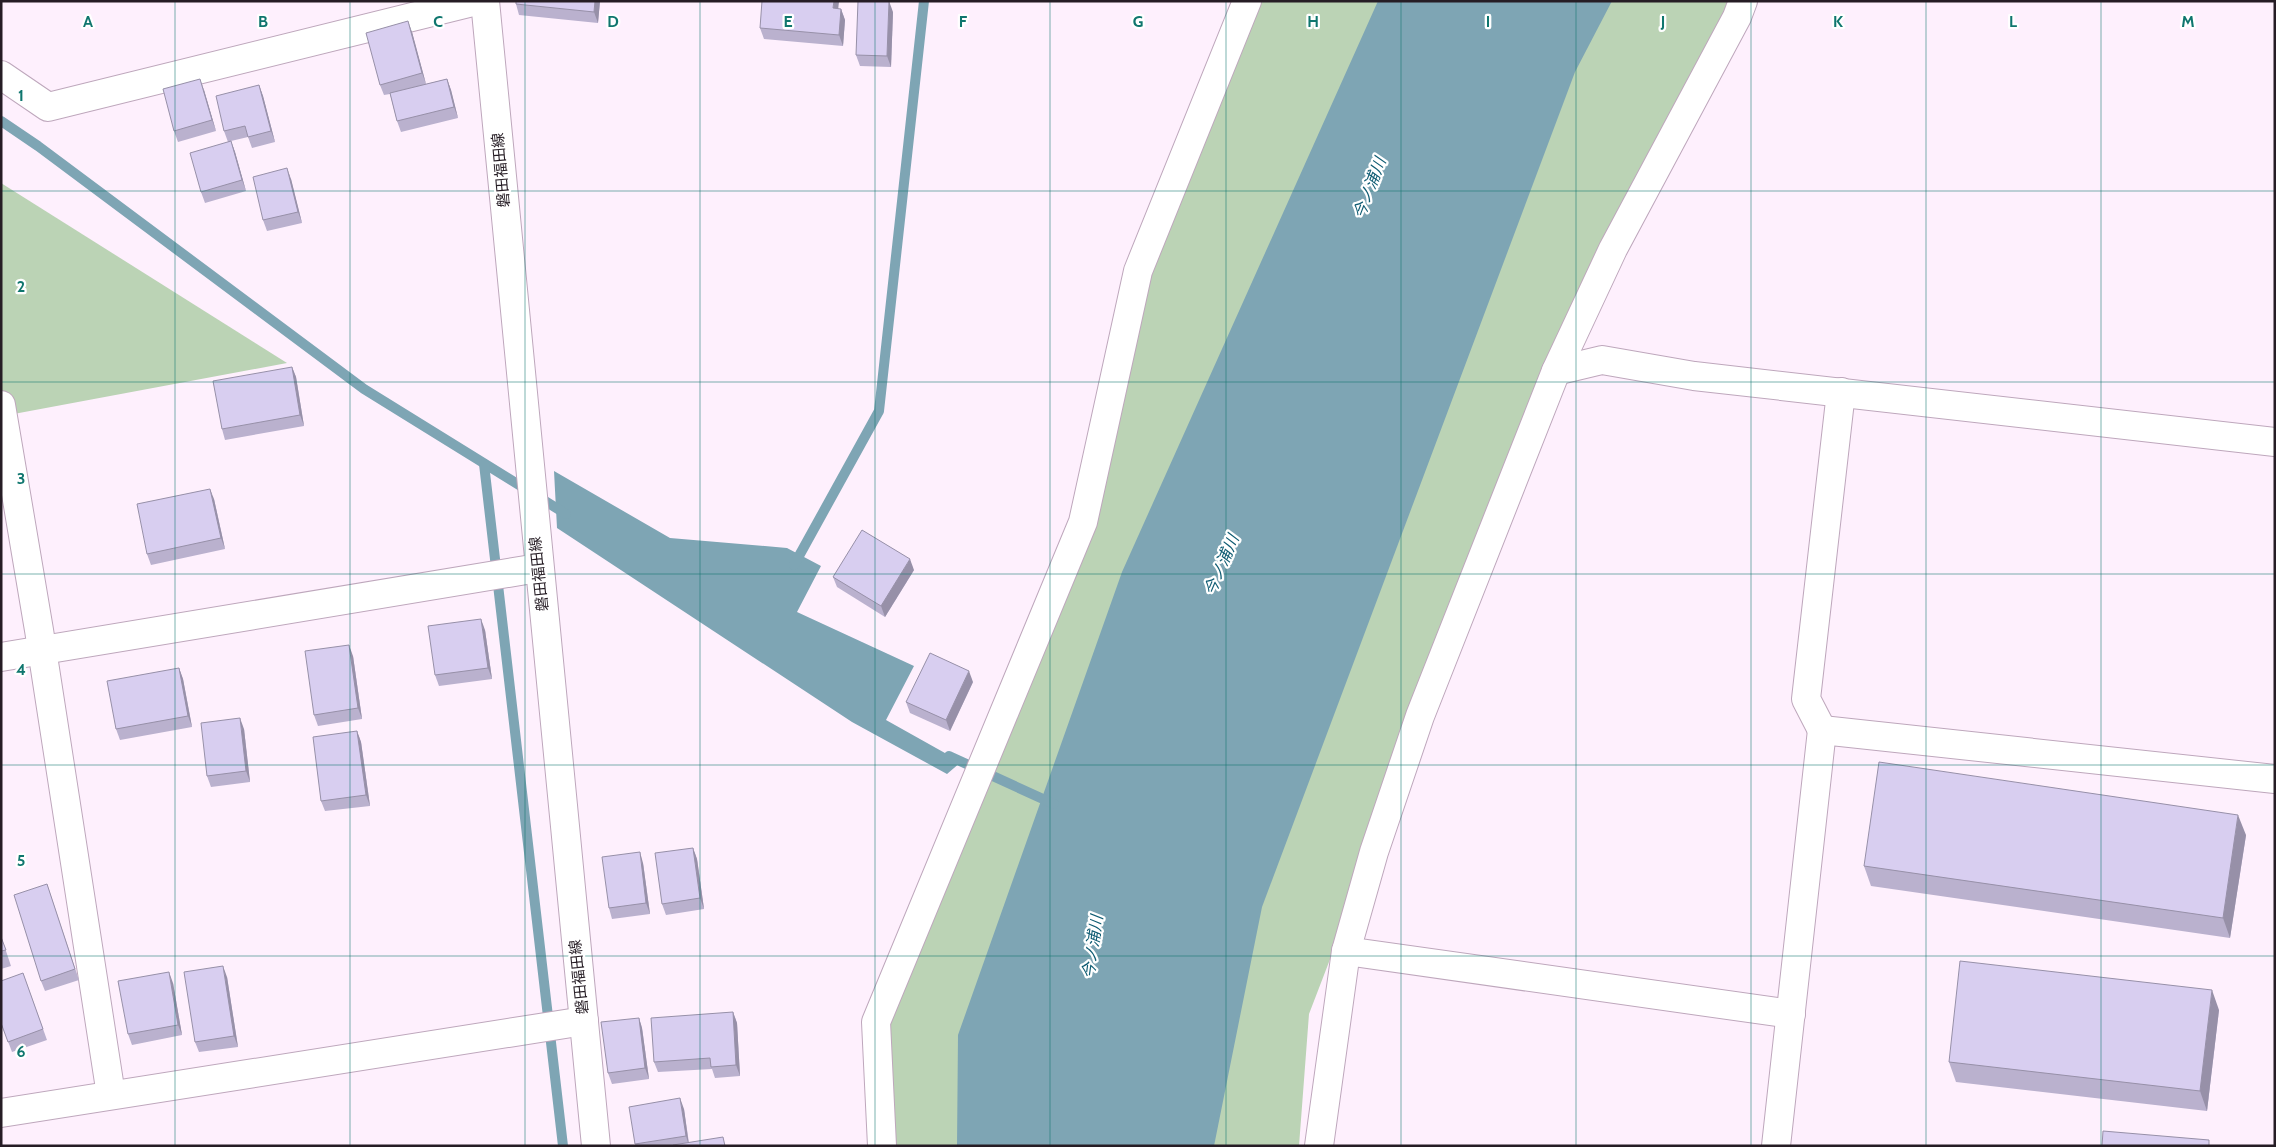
<svg xmlns="http://www.w3.org/2000/svg" width="2276" height="1147" font-family="Cabin,'Noto Sans JP',sans-serif">
<style>
.green{fill:#bbd3b5}
.water{fill:#7ea5b4}
.lines{fill:none;stroke-linecap:round;stroke-linejoin:round}
.stream{stroke:#7ea5b4;stroke-width:10}
.minor-casing{stroke:#bea7bc;stroke-width:30}
.major-casing{stroke:#bea7bc;stroke-width:30}
.minor{stroke:#fff;stroke-width:28}
.major{stroke:#fff;stroke-width:28}
.wall{fill:#bab1ce}
.shaded-wall{fill:#9790a8}
.building{fill:#d8cef0;stroke:#9790a8}
.grid{fill:none;stroke:#0f766e;stroke-width:1;stroke-opacity:0.55}
.labels{text-anchor:middle;stroke-width:4.5;stroke-linejoin:round;paint-order:stroke}
.street-label{font-size:15px;fill:#261d25;stroke:#fff}
.water-label{font-size:16px;font-style:italic;fill:#0f5c73;stroke:#fff}
.grid-label{font-size:16px;text-anchor:middle;font-weight:bold;fill:#0f766e;stroke:#fff;stroke-width:4.5;stroke-linejoin:round;paint-order:stroke}
</style>
<rect width="100%" height="100%" fill="#fef0fd"/>
<g class="green">
<path d="M1262,1H1730L1541,410L1309,1014L1299,1146H884L876,1022L1045,615L1148,246Z"/>
<path d="M1,183L287,363L3,416L1,403Z"/>
</g>
<g class="water">
<path d="M1378,1H1612L1575,72L1262,907L1214,1146H957L958,1035L1122,572Z"/>
<path d="M554,471L670,538L787,548L821,566L797,612L914,666L886,720L961,762L947,774L852,722L557,528Z"/>
</g>
<g class="lines">
<g class="stream">
<path d="M1,121L38,146L364,389L566,514"/>
<path d="M484,464L563,1146"/>
<path d="M794,565L879,411L924,1"/>
<path d="M949,756L1054,804"/>
</g>
<g class="minor-casing">
<g id="minor">
<path d="M1,75L48,107L477,1"/>
<path d="M1556,371L1602,360L1694,376L2275,442"/>
<path d="M1,405L39,630L111,1095"/>
<path d="M1,657L538,568"/>
<path d="M1822,730L1806,699L1841,392"/>
<path d="M1346,951L1791,1014"/>
<path d="M1,1113L584,1021"/>
<path d="M882,1146L876,1022L1083,522L1138,271L1247,1"/>
<path d="M1319,1146L1346,951L1374,852L1420,716L1556,371L1613,249L1737,17L1743,1"/>
<path d="M1776,1146L1822,730L2275,779"/>
</g>
</g>
<g class="major-casing">
<path id="major" d="M485,1L596,1146"/>
</g>
<use href="#minor" class="minor"/>
<use href="#major" class="major"/>
</g>
<g class="wall">
<path d="M600,1L598,23L519,15L516,4Z"/>
<path d="M838,9H841L845,20L843,46L764,39L760,28Z"/>
<path d="M893,12L891,67L860,66L856,55Z"/>
<path d="M412,32L426,84L447,79L451,90L458,118L401,132L397,121L390,94L384,95L380,85Z"/>
<path d="M259,85L263,96L275,142L252,148L248,137L231,141L235,152L246,191L205,203L201,192L228,142L224,131Z"/>
<path d="M204,90L216,131L178,142L174,131Z"/>
<path d="M291,179L302,223L267,231L263,220Z"/>
<path d="M292,367L296,377L304,426L225,440L222,429Z"/>
<path d="M214,499L225,549L151,565L147,554Z"/>
<path d="M914,570L885,617L837,587L833,577Z"/>
<path d="M485,630L492,679L439,686L435,675Z"/>
<path d="M353,656L362,719L318,726L314,715Z"/>
<path d="M179,668L183,679L192,727L120,740L116,729Z"/>
<path d="M973,682L950,731L910,713L906,702Z"/>
<path d="M244,729L250,782L211,787L207,776Z"/>
<path d="M357,731L361,742L370,806L325,811L321,801Z"/>
<path d="M2246,835L2230,938L1871,886L1864,866Z"/>
<path d="M693,848L697,859L704,909L666,915L662,904Z"/>
<path d="M643,863L650,914L612,919L609,908Z"/>
<path d="M47,884L79,980L45,991L41,981Z"/>
<path d="M1,936L11,966L1,969Z"/>
<path d="M23,973L47,1040L12,1052L1,1023Z"/>
<path d="M227,977L238,1047L199,1052L195,1042Z"/>
<path d="M173,983L182,1035L132,1045L128,1034Z"/>
<path d="M2219,1010L2207,1111L1956,1082L1949,1062Z"/>
<path d="M733,1012L737,1023L740,1076L715,1078L712,1069L658,1072L654,1062Z"/>
<path d="M639,1018L642,1028L649,1079L612,1084L608,1073Z"/>
<path d="M684,1109L689,1143L726,1146H636L635,1144Z"/>
</g>
<g class="shaded-wall">
<path d="M595,1H600L598,23L594,12Z"/>
<path d="M834,1L839,2L837,19L833,8Z"/>
<path d="M889,1L893,12L891,67L887,56Z"/>
<path d="M841,9L845,20L843,46L839,35Z"/>
<path d="M408,21L412,32L426,84L422,73Z"/>
<path d="M200,79L204,90L216,131L212,120Z"/>
<path d="M447,79L451,90L458,118L454,107Z"/>
<path d="M259,85L263,96L275,142L271,131Z"/>
<path d="M231,141L235,152L246,191L242,180Z"/>
<path d="M287,168L291,179L302,223L298,212Z"/>
<path d="M292,367L296,377L304,426L300,415Z"/>
<path d="M210,489L214,499L225,549L221,538Z"/>
<path d="M910,559L914,570L885,617L881,606Z"/>
<path d="M481,619L485,630L492,679L488,668Z"/>
<path d="M349,645L353,656L362,719L358,708Z"/>
<path d="M179,668L183,679L192,727L188,716Z"/>
<path d="M969,671L973,682L950,731L946,720Z"/>
<path d="M240,718L244,729L250,782L246,771Z"/>
<path d="M357,731L361,742L370,806L366,795Z"/>
<path d="M2238,815L2246,835L2230,938L2223,918Z"/>
<path d="M693,848L697,859L704,909L700,898Z"/>
<path d="M640,852L643,863L650,914L646,903Z"/>
<path d="M223,966L227,977L238,1047L234,1036Z"/>
<path d="M169,972L173,983L182,1035L178,1025Z"/>
<path d="M2212,990L2219,1010L2207,1111L2200,1091Z"/>
<path d="M733,1012L737,1023L740,1076L736,1065Z"/>
<path d="M639,1018L642,1028L649,1079L645,1068Z"/>
<path d="M680,1098L684,1109L689,1146L686,1136Z"/>
</g>
<g class="building">
<path d="M516,1H595L594,12L516,4Z"/>
<path d="M762,1H834L833,8L841,9L839,35L760,28Z"/>
<path d="M858,1H889L887,56L856,55Z"/>
<path d="M408,21L422,73L380,85L366,33Z"/>
<path d="M200,79L212,120L174,131L163,89Z"/>
<path d="M447,79L454,107L397,121L390,93Z"/>
<path d="M259,85L271,131L248,137L245,126L224,131L216,96Z"/>
<path d="M231,141L242,180L201,192L190,153Z"/>
<path d="M287,168L298,212L263,220L253,177Z"/>
<path d="M292,367L300,415L222,429L213,381Z"/>
<path d="M210,489L221,538L147,554L137,504Z"/>
<path d="M862,530L910,559L881,606L833,577Z"/>
<path d="M481,619L488,668L435,675L428,626Z"/>
<path d="M349,645L358,708L314,715L305,651Z"/>
<path d="M930,653L969,671L946,720L906,702Z"/>
<path d="M179,668L188,716L116,729L107,681Z"/>
<path d="M240,718L246,771L207,776L201,723Z"/>
<path d="M357,731L366,795L321,801L313,737Z"/>
<path d="M1879,762L2238,815L2223,918L1864,866Z"/>
<path d="M693,848L700,898L662,904L655,853Z"/>
<path d="M640,852L646,903L609,908L602,857Z"/>
<path d="M47,884L75,969L41,981L14,895Z"/>
<path d="M1,937L6,950L1,951Z"/>
<path d="M1960,961L2212,990L2200,1091L1949,1062Z"/>
<path d="M223,966L234,1036L195,1042L184,972Z"/>
<path d="M169,972L178,1025L128,1034L118,981Z"/>
<path d="M23,973L43,1029L8,1042L1,1023V981Z"/>
<path d="M733,1012L736,1065L711,1067L710,1058L654,1062L651,1018Z"/>
<path d="M639,1018L645,1068L608,1073L601,1022Z"/>
<path d="M680,1098L686,1136L635,1144L629,1107Z"/>
<path d="M2103,1131L2209,1140V1146H2102Z"/>
<path d="M723,1137L725,1146H673V1145Z"/>
</g>
<path class="grid" d="M175,1V1146M350,1V1146M525,1V1146M700,1V1146M875,1V1146M1050,1V1146M1226,1V1146M1401,1V1146M1576,1V1146M1751,1V1146M1926,1V1146M2101,1V1146M1,191H2275M1,382H2275M1,574H2275M1,765H2275M1,956H2275"/>
<g class="labels">
<g class="street-label">
<text transform="translate(501 170) rotate(-95)" y="5">磐田福田線</text>
<text transform="translate(539 574) rotate(-96)" y="5">磐田福田線</text>
<text transform="translate(579 977) rotate(-96)" y="5">磐田福田線</text>
</g>
<g class="water-label">
<text transform="translate(1369 188) rotate(-69)" y="6">今ノ浦川</text>
<text transform="translate(1221 565) rotate(-67)" y="6">今ノ浦川</text>
<text transform="translate(1092 947) rotate(-82)" y="6">今ノ浦川</text>
</g>
</g>
<g class="grid-label">
<text x="88" y="27">A</text>
<text x="263" y="27">B</text>
<text x="438" y="27">C</text>
<text x="613" y="27">D</text>
<text x="788" y="27">E</text>
<text x="963" y="27">F</text>
<text x="1138" y="27">G</text>
<text x="1313" y="27">H</text>
<text x="1488" y="27">I</text>
<text x="1663" y="27">J</text>
<text x="1838" y="27">K</text>
<text x="2013" y="27">L</text>
<text x="2188" y="27">M</text>
<text x="21" y="101">1</text>
<text x="21" y="292">2</text>
<text x="21" y="484">3</text>
<text x="21" y="675">4</text>
<text x="21" y="866">5</text>
<text x="21" y="1057">6</text>
</g>
<rect width="2276" height="1147" fill="none" stroke="#261d25" stroke-width="5"/>
</svg>
